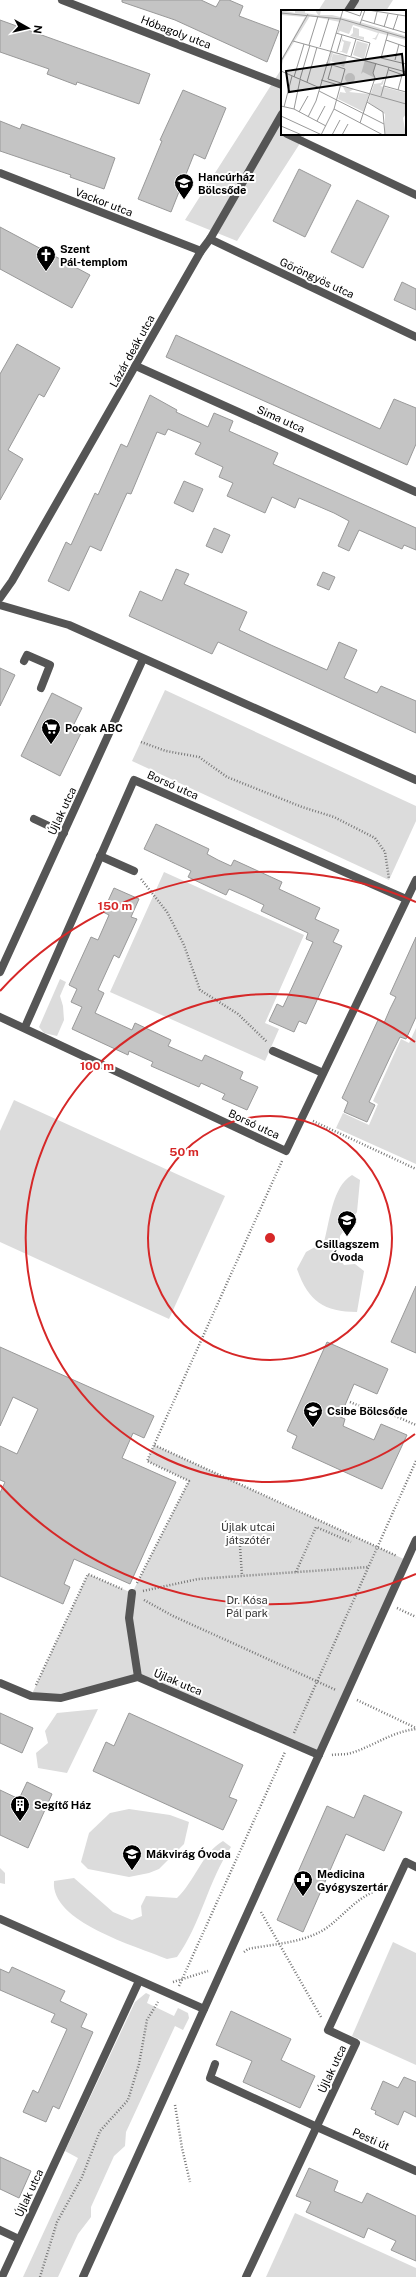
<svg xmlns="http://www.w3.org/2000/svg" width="416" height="2277" font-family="'Public Sans',sans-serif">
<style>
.green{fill:#dcdcdc}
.building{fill:#c4c4c4;stroke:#999}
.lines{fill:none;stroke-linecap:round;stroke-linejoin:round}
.path{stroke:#777;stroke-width:2.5;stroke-dasharray:1 2;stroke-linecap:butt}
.service{stroke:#555;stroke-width:8}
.minor{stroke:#555;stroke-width:8}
.ring{fill:none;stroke:#d62828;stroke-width:2}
.labels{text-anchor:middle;stroke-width:4;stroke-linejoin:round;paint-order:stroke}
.street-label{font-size:11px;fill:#000;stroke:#fff}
.poi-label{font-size:11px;font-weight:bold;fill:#000;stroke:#fff;text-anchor:start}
.park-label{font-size:11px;fill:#333;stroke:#fff}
.inset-road{fill:none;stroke:#999;stroke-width:1}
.view{fill:#000;fill-opacity:0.15;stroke:#000;stroke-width:2}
.inset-edge{fill:none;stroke:#000;stroke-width:2}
.centre{fill:#d62828;stroke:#fff;stroke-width:2}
.ring-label{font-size:12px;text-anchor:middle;font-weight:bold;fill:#d62828;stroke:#fff;stroke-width:4;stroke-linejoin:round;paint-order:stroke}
</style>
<rect width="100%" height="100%" fill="#fff"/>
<g class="green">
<path d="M325,0H393L386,11H318Z"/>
<path d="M282,68V134H306L237,241L185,220Z"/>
<path d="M165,690L416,806V821L389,880L132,761Z"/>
<path d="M164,872L304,935L265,1023L279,1029L265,1061L110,992Z"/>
<path d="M60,979L66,982L60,996L63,1006L64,1020L57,1036L44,1033L39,1027Z"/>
<path d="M416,1028V1164L336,1128L343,1113L369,1125L378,1104L373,1101L401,1039L409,1043Z"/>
<path d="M14,1100L225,1196L169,1319L0,1242V1131Z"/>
<path d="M352,1175L360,1180L357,1212L340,1236L338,1257L344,1265L355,1264L364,1271L357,1312C324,1312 308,1301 297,1269L306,1252L324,1242C330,1221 332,1187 352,1175Z"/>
<path d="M154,1445L406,1560L319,1755L138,1677L61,1698L31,1696L88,1574L132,1593L189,1481L147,1461Z"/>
<path d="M98,1709L67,1773L38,1768L36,1753L48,1743L45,1731L57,1713Z"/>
<path d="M129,1809L170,1815L189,1822L184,1844L159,1869L149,1873L129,1877L88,1869L81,1862L89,1833L110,1813Z"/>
<path d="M223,1841L231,1847C208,1881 201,1924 177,1957L167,1959C136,1946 50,1922 54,1881L74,1878L113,1912L132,1920L142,1916L141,1906L146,1896L177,1898C195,1881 202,1853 223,1841Z"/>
<path d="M0,1868L5,1873V1884L0,1883Z"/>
<path d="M393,1942L416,1953V2065L352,2036Z"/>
<path d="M146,1993L150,1995L147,2003L174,2016L178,2008L188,2013L189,2018L183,2030L175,2026L126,2132L125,2146L114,2156L91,2207V2217L78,2234L58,2277H23L78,2158L65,2151L135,2002Z"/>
<path d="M295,2213L416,2268V2277H266Z"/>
</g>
<g class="building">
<path d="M122,0H201L216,7L220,0H229L243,6L239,16L279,31L267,62L175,20L122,2Z"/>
<path d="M0,20L150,74L139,104L77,82L76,85L47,74L49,69L0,52Z"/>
<path d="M183,90L226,108L205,159L194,154L171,212L138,199L162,141L160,140Z"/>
<path d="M0,121L20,129L22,124L115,158L104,189L70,177L71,175L0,151Z"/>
<path d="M299,169L331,185L305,237L273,221Z"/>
<path d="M357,200L389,216L363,268L331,252Z"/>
<path d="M0,227L90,275L72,308L0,269Z"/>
<path d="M402,282L416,289V310L394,300Z"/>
<path d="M176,335L380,429L394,399L416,408V444L407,465L166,357Z"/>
<path d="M17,344L60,368L44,397L39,394L8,450L23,459L0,500V374Z"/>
<path d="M150,395L177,410L176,412L208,427L214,413L233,421L229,431L278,453L273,464L416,528V550L404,545L402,549L359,530L349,551L338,546L349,521L334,513L299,498L295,508L272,497L265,513L227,496L233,483L219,477L223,467L195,454L201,443L168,429L165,435L157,432L131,494L127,493L101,551L90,546L69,591L48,581L66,542L71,545L95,493L98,495L121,444L127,447Z"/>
<path d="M184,481L203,489L193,512L174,503Z"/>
<path d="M214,528L230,535L222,553L206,546Z"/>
<path d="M176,569L189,574L184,584L247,612L239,630L271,645L327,670L339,642L357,650L344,678L377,693L381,686L416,701V733L218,642L212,654L129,616L140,591L162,601Z"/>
<path d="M323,572L335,577L329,590L317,585Z"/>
<path d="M0,668L15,675L0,706Z"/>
<path d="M52,693L82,708L74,724L83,729L60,776L21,756Z"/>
<path d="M156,824L209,849L207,854L218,860L231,866L234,860L282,882L279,889L320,908L315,919L339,930L333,942L342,946L306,1024L299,1021L294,1032L269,1021L277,1004L283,1007L313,942L306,939L308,933L261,911L264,905L245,896L229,889L226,895L188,877L191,871L144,849Z"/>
<path d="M114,888L139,899L131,917L137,919L119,958L114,955L98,990L104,993L95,1013L132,1030L135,1023L171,1040L168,1046L202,1061L205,1055L243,1072L240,1079L258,1087L247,1110L222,1099L225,1094L201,1083L199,1087L151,1066L153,1062L129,1051L128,1055L72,1029L82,1007L71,1002L77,989L69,985L91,937L98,940L109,915L103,912Z"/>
<path d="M416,937V1017L406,1039L400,1037L392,1053L369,1102L375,1105L367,1122L344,1112L348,1102L342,1098L378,1020L384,1023L390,1009L396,997L390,994Z"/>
<path d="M416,1286V1353L391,1342Z"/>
<path d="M327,1342L388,1369L377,1394L354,1384L340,1417L345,1419L343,1426L374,1440L381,1424L407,1435L382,1489L292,1448L297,1436L287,1431Z"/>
<path d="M0,1347L154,1416L144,1438L133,1433L122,1458L176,1482L130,1584L74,1559L64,1584L70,1587L63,1604L0,1576V1493L5,1482L0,1480V1446L17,1454L38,1409L13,1397L0,1426Z"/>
<path d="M0,1713L33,1728L22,1753L0,1743Z"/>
<path d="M129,1713L243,1765L229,1797L237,1800L223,1830L93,1771L106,1742L114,1746Z"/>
<path d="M27,1782L52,1794L28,1848L0,1835V1790L19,1799Z"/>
<path d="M364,1795L402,1812L384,1851L346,1834L303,1932L277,1920L327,1806L354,1818Z"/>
<path d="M12,1967L65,1991L60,2001L87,2014L81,2027L93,2032L59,2109L53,2106L46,2122L23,2112L33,2090L38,2093L67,2029L51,2022L55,2014L0,1990V1969L9,1973Z"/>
<path d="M231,2011L291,2039L281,2060L315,2076L300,2108L243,2082L252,2061L216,2045Z"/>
<path d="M404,2077L416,2082V2117L404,2111L398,2125L375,2114L376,2111L371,2109L383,2081L398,2088Z"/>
<path d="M0,2157L31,2171L19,2198L0,2189Z"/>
<path d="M309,2168L338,2181L334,2191L362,2203L367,2193L416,2216V2261L391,2250L396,2241L368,2228L364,2238L306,2212L311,2202L296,2196Z"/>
</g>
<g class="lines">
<g class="path">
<path d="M141,742L166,751L199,757L227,777L302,807L334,817L375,838L385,852L389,879"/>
<path d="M141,879L167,912L184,945L200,990L238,1014L267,1042"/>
<path d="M313,1121L416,1169"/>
<path d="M282,1161L154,1445L397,1556"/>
<path d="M350,1402L369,1410L379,1409L416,1425"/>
<path d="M240,1546L242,1576"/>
<path d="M296,1572L316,1527L351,1542"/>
<path d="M137,1583L189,1481L147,1461L154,1445"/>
<path d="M143,1591L198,1579L369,1567"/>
<path d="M144,1600L173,1616L336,1690"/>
<path d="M397,1608L416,1617"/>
<path d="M36,1685L88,1574L122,1589"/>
<path d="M357,1700L416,1728"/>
<path d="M294,1733L416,1461"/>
<path d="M332,1755C338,1754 345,1755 351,1753C374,1746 391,1732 416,1729"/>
<path d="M261,1912L321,2017"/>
<path d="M244,1952L248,1949C273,1944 303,1943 325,1929C344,1916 356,1897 379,1890"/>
<path d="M173,1982L208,1971"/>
<path d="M179,1986L285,1752"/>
<path d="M175,2105L182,2148L190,2182"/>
<path d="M40,2277L57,2222L82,2177L100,2131L128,2100L139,2064L147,2020L158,2002"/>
</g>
<g class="service">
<path d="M24,661L27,655L50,665L41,688"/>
<path d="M34,819L64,833"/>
<path d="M100,856L134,871"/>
<path d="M273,1051L323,1073"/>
<path d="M132,1593L129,1618L138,1677"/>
<path d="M215,2064L210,2078L317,2127"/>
</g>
<g class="minor">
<path d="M62,0L282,85"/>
<path d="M348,11L355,0"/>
<path d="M287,134L416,195"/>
<path d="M0,173L201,251"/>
<path d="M210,239L416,337"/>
<path d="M136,366L416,492"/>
<path d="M0,598L12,581L201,251L210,239L282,114"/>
<path d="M0,605L69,625L416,780"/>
<path d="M0,972L143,659"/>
<path d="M0,1017L286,1151L416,880"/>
<path d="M25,1027L134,780L406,899"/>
<path d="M0,1683L31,1696L61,1698L138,1677L319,1755"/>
<path d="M0,1919L204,2009"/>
<path d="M317,2127L416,2171"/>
<path d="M0,2230L19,2239"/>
<path d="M2,2277L139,1981"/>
<path d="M83,2277L416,1540"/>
<path d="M246,2277L356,2043L328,2030L406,1862L416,1867"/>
</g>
</g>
<g class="ring">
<circle cx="270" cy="1238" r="122"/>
<path d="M415 1434A244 244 0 1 1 415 1042"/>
<path d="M416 1574A366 366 0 0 1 0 1485M0 991A366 366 0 0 1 416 902"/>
</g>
<defs>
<g id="school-pin" transform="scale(1)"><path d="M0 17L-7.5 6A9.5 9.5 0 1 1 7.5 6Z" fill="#000" stroke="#fff"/><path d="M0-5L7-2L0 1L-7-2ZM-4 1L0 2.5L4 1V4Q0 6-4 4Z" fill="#fff"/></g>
<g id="church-pin" transform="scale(1)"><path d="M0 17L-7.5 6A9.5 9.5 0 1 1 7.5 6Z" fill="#000" stroke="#fff"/><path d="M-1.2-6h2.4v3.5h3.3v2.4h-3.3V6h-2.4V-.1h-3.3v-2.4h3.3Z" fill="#fff"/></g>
<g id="supermarket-pin" transform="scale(1)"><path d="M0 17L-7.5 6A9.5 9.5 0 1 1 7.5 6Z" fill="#000" stroke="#fff"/><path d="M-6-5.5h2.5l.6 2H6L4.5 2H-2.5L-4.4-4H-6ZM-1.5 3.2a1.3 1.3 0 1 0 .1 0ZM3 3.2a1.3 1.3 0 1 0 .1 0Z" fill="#fff"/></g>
<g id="building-pin" transform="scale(1)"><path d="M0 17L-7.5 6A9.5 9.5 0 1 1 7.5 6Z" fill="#000" stroke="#fff"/><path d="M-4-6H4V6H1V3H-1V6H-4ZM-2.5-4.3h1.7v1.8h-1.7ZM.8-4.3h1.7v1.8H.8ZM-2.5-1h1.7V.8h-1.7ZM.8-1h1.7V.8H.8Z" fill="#fff"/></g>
<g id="pharmacy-pin" transform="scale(1)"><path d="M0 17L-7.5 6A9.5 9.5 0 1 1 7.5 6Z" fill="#000" stroke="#fff"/><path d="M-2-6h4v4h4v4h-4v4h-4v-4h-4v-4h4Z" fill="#fff"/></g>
</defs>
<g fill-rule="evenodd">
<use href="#school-pin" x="184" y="183"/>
<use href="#church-pin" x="46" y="255"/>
<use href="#supermarket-pin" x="51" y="728"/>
<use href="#school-pin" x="347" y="1220"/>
<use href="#school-pin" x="313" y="1411"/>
<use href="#building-pin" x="20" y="1805"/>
<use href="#school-pin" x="132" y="1854"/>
<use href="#pharmacy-pin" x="303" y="1880"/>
</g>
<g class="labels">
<g class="street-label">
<text transform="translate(176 32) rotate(21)" y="4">Hóbagoly utca</text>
<text transform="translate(104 202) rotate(21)" y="4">Vackor utca</text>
<text transform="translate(317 278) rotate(25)" y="4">Göröngyös utca</text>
<text transform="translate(132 351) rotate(-61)" y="4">Lázár deák utca</text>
<text transform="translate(281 419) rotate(24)" y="4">Sima utca</text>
<text transform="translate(173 785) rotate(24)" y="4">Borsó utca</text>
<text transform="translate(62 811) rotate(-65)" y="4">Újlak utca</text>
<text transform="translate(254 1124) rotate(25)" y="4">Borsó utca</text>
<text transform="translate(178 1682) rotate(23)" y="4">Újlak utca</text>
<text transform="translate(332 2069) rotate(-65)" y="4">Újlak utca</text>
<text transform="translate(371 2139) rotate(24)" y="4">Pesti út</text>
<text transform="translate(29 2193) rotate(-65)" y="4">Újlak utca</text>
</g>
<g class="poi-label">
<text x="198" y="181">Hancúrház<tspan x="198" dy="13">Bölcsőde</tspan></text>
<text x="60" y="253">Szent<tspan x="60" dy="13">Pál-templom</tspan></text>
<text x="65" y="732">Pocak ABC</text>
<text x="347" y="1248" text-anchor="middle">Csillagszem<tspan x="347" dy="13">Óvoda</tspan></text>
<text x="327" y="1415">Csibe Bölcsőde</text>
<text x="34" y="1809">Segítő Ház</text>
<text x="146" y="1858">Mákvirág Óvoda</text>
<text x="317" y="1878">Medicina<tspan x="317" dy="13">Gyógyszertár</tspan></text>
</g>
<g class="park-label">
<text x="248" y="1531">Újlak utcai<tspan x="248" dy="13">játszótér</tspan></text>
<text x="247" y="1604">Dr. Kósa<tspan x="247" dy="13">Pál park</tspan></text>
</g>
</g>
<g transform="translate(281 10)">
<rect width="125" height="125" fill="#fff"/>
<path d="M0,0L14,3V0H24V3L37,5L34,0H40L39,5H51L79,12L125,26V30L98,23L95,30L91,28H94L97,23L72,15L68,24L59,21L56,24L59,12L29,6L2,50L0,59V50L24,7L0,5ZM72,17L78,19V26L83,27V30L69,26L72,23ZM62,27V30L70,32L66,44L58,41H61L63,32L61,31L58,39ZM76,31L87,34L83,49L72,45ZM50,41L66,46L63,57L50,51L52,44L65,46L52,43L49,53H47ZM84,50L95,53L92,63L94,68L82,62L80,64ZM64 68a5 5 0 1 1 10 0a5 5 0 1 1-10 0ZM103,68L102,74L99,76L125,83V104L122,108L125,125H104V104L87,92L93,74L100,73ZM62,77L73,79L68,82L88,84L83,102L57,89L59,82L65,83Z" fill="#dcdcdc"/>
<path class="inset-road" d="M62,0L79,6L81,0M87,0L125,6M0,3L60,9L125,28M81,10L125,23M79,14L84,0M93,14L96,2M103,17L107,4M112,20L117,5M55,23L89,33L84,50M107,23L100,48L125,54M105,30L125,37M12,31L125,62M28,35L37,6M39,37L48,8M56,42L61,25M70,46L75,29M114,50L118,34M0,51L27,4M51,55L47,69L60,73M108,60L125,66M0,61L39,78M13,67L23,34M19,69L29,35M40,70L125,94M26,72L36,37M103,76L125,82M117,80L121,65M38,81L103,114M100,86L108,57M86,92L102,102L104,125M0,96L13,99L45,116M3,97L11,66M13,99L19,70M53,99L102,125M18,102L27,86M0,106L41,125M27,107L35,91L62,0M36,111L44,96M79,113L94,68L92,63L95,53M0,116L21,125M40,125L53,99L64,59L45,53M51,125L59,110M61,125L67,114"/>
<path class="view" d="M121,44L123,65L8,82L5,61Z"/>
<rect width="125" height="125" class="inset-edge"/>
</g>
<circle cx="270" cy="1238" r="6" class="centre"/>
<g class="ring-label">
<text x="115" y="910">150 m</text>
<text x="97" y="1070">100 m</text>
<text x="184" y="1156">50 m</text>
</g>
<g transform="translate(28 28) rotate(98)" stroke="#ffffff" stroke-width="3" paint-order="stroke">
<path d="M0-3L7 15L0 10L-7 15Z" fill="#000000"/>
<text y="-6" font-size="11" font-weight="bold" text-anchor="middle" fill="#000000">N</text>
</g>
</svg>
